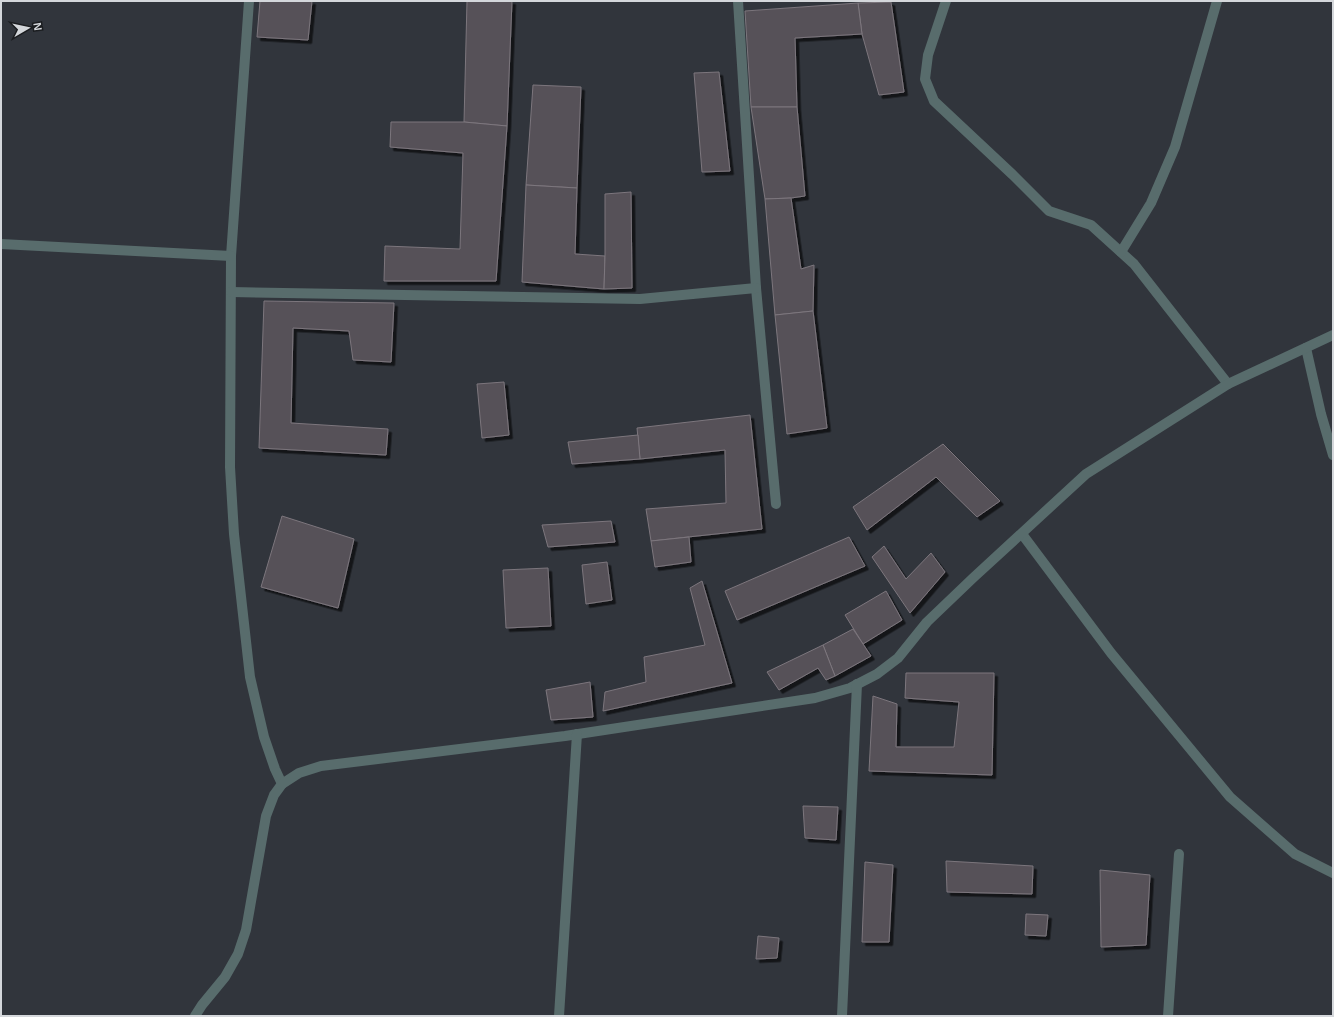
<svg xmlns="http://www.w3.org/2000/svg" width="1334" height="1017" font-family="Helvetica,sans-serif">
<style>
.building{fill:#575158;stroke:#7c767d;filter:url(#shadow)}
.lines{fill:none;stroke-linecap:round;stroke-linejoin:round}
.street{stroke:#586c6c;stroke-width:10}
</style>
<defs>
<filter id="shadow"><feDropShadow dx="3.5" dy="3.5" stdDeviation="0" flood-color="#0009"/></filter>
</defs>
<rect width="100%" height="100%" fill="#31353c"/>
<g class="building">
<path d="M260,1H312L308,40L257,37Z"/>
<path d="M467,1H512L507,126L464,122Z"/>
<path d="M891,2L904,92L879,95L862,34L858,3Z"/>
<path d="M858,3L862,34L795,38L797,107H751L745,11Z"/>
<path d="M719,72L730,171L702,172L694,73Z"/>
<path d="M533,85L581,87L577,188L526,185Z"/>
<path d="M751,107H797L805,196L791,198L765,199Z"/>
<path d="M391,122H464L507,126L496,281H384L385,246L460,249L463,153L390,147Z"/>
<path d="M526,185L577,188L575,254L605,256L604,289L522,282Z"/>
<path d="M631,192L632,288L604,289L605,256V194Z"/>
<path d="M791,198L801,269L814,265L813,311L775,315L765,199Z"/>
<path d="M264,301L394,303L391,362L353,360L349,331L293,328L291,423L388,429L386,455L259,448Z"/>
<path d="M813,311L827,428L787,434L775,315Z"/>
<path d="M504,382L509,435L482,438L477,384Z"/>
<path d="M750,415L762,529L651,541L646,509L726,503L725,450L640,459L637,428Z"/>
<path d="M638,435L640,459L572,464L568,442Z"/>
<path d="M943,444L1000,501L977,517L936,477L867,530L853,507Z"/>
<path d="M282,516L354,539L338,608L261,587Z"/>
<path d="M611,521L615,542L548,547L542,525Z"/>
<path d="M689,537L691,562L655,567L651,541Z"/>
<path d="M849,537L865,566L737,620L725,591Z"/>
<path d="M884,546L906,579L931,553L945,572L910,613L872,557Z"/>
<path d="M607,562L612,600L586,604L582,565Z"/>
<path d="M548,568L551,626L506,628L503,570Z"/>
<path d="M702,581L732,683L603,711L605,692L646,682L644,657L705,645L690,588Z"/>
<path d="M886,591L902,620L863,644L845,615Z"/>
<path d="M853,629L871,656L835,676L823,645Z"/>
<path d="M823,645L835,676L826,680L818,668L779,690L767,672Z"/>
<path d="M906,673H994L992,775L869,771L873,696L897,704L896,747H954L959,702L905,698Z"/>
<path d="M590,682L593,717L551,720L546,690Z"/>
<path d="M803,806L838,807L836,840L805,838Z"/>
<path d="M946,861L1033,866L1032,894L947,892Z"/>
<path d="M865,862L893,865L889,942H862Z"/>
<path d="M1100,870L1150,875L1146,945L1101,947Z"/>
<path d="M1026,914L1048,915L1046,936L1025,935Z"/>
<path d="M758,936L779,938L777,958L756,959Z"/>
</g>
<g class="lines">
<g class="street">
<path d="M249,1L231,256L230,467L234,534L250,677L264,737L275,769L282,784"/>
<path d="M738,1L756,288L776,504"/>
<path d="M946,1L928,55L925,79L934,101L1013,175L1049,211L1091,225L1134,264L1228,384"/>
<path d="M1,244L231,256"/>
<path d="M1121,252L1151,203L1175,147L1217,1"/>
<path d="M231,292L640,299L756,288"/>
<path d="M1306,348L1321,414L1333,455"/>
<path d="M1022,534L1111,653L1230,797L1295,854L1333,873"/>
<path d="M195,1016L202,1005L225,977L238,954L246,930L266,816L274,795L282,784L299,773L321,766L565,736L815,698L850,688L877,674L898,658L927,622L973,578L1086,474L1228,384L1333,335"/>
<path d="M559,1016L577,734"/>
<path d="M842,1016L857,684"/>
<path d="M1168,1016L1179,854"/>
</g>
</g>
<rect width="1334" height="1017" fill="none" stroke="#d4d7db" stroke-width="4"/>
<g transform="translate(28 28) rotate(81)" stroke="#1b1d20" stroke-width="3" paint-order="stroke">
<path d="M0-3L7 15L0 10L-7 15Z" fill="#d4d7db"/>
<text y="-6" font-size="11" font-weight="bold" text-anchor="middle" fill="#d4d7db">N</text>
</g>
</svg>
